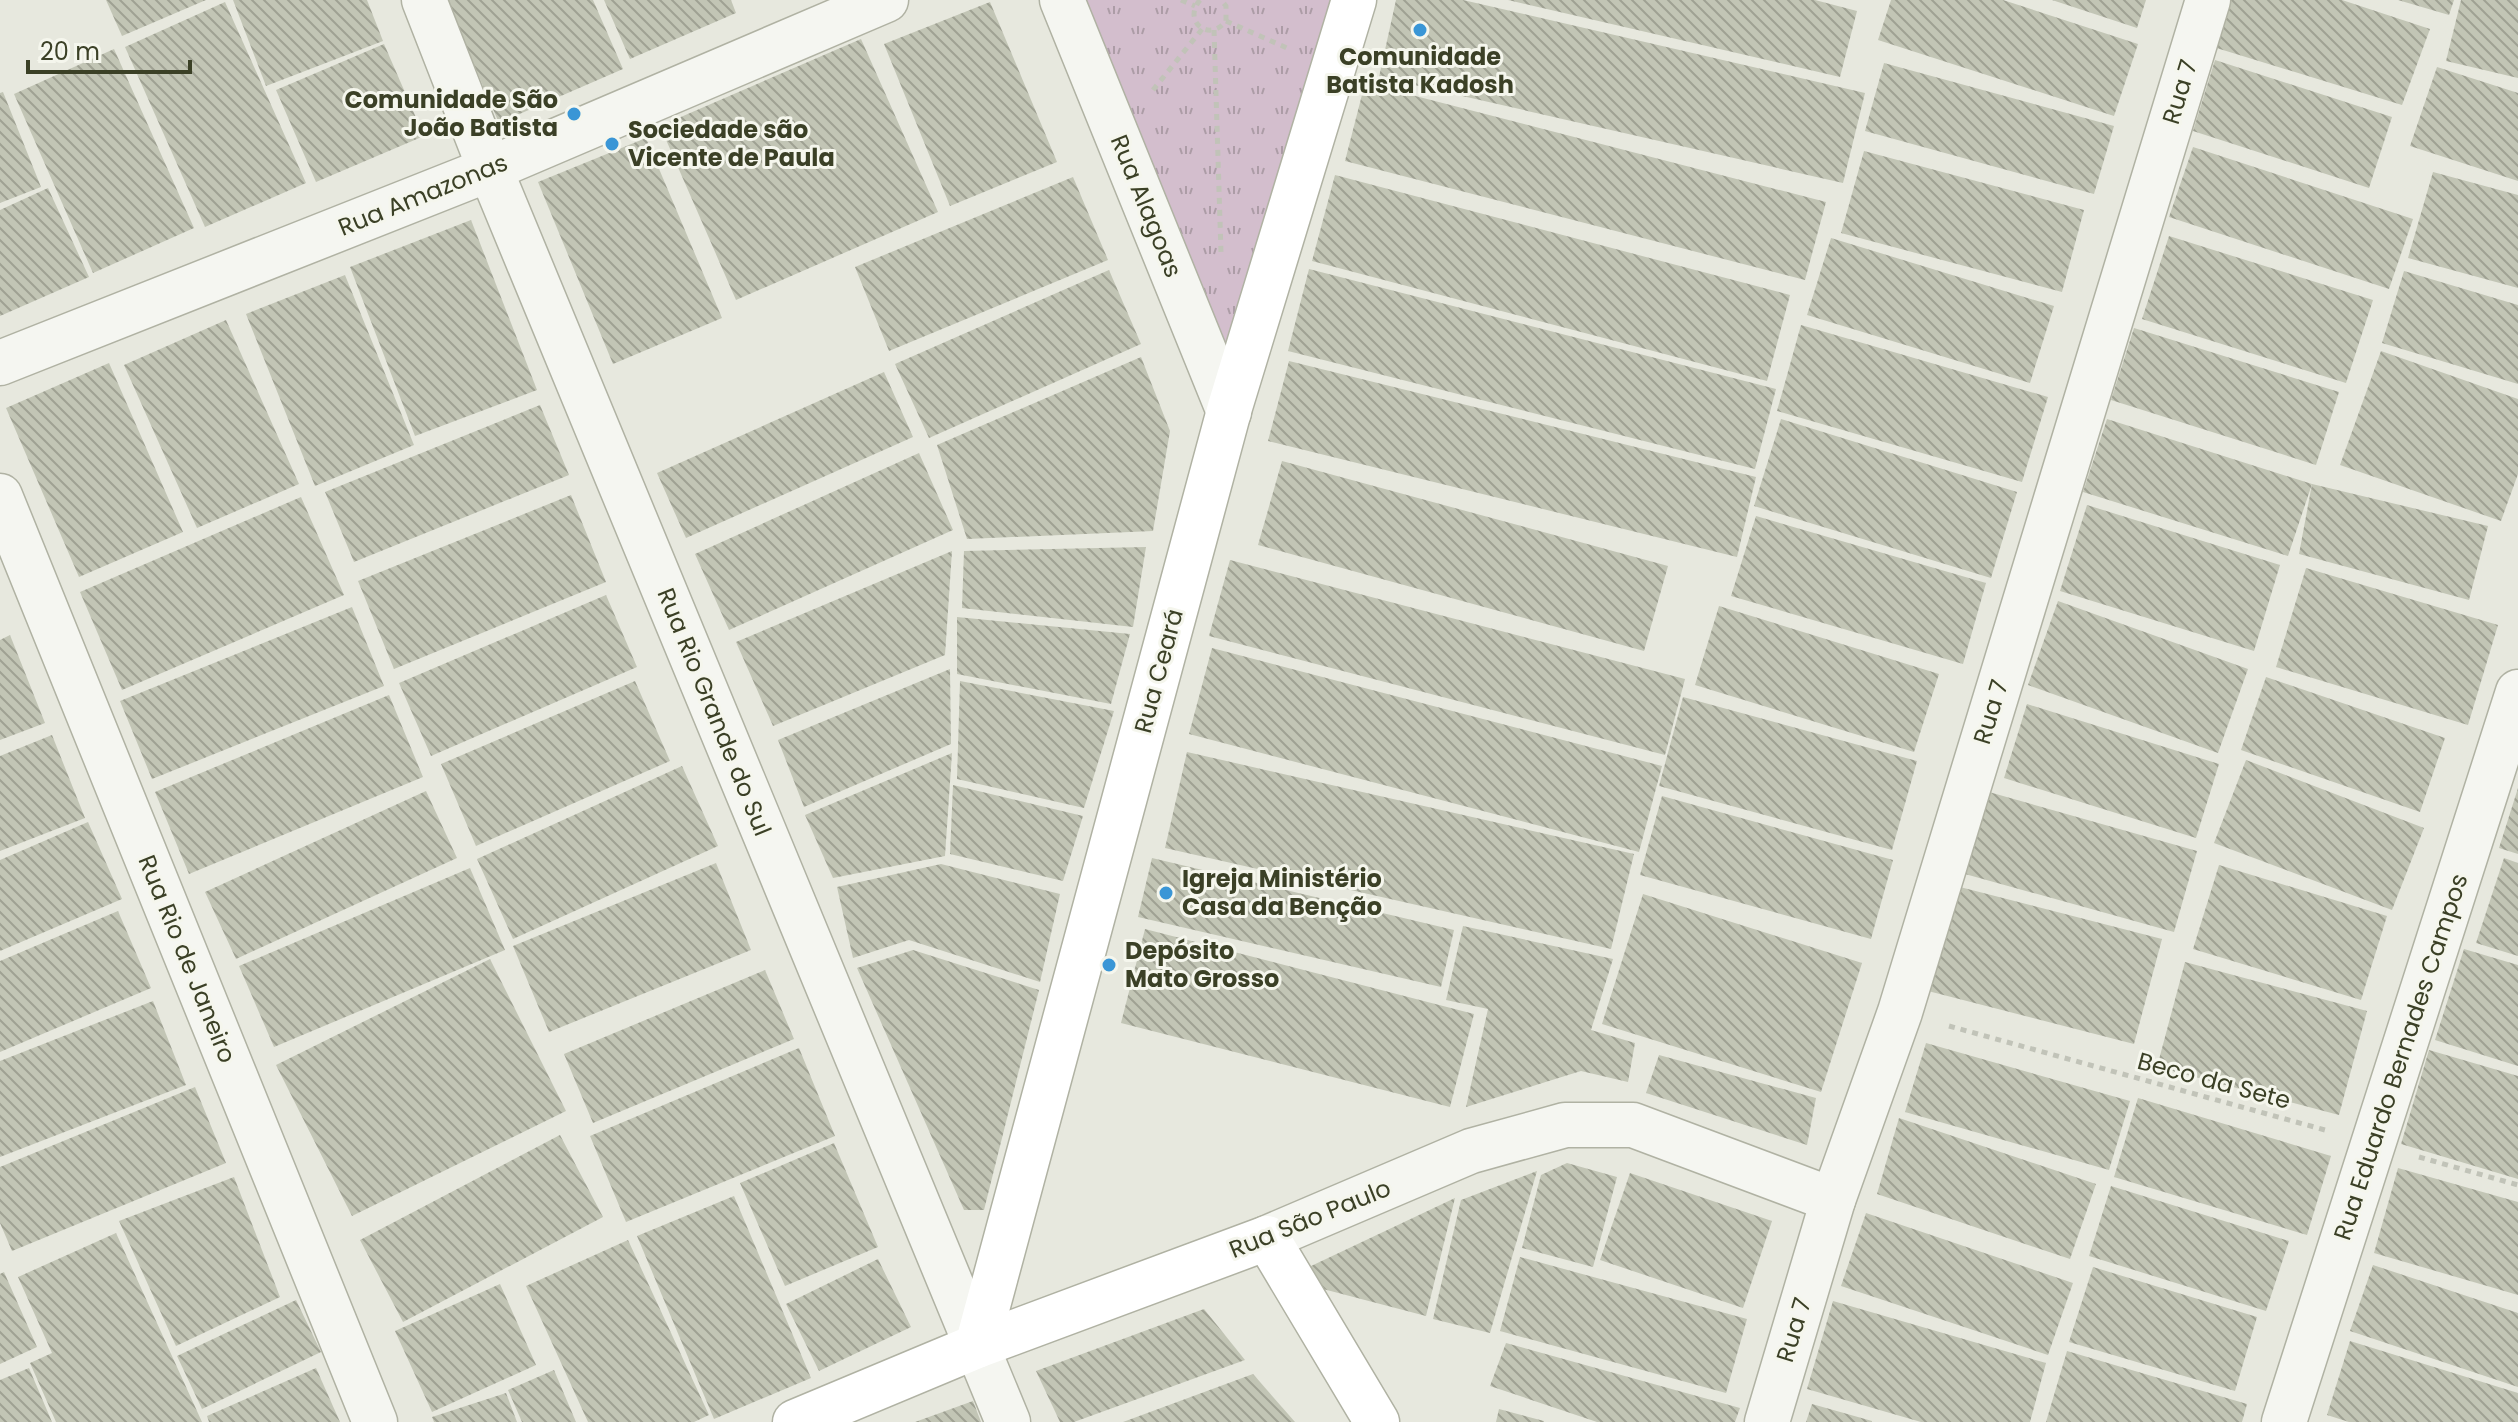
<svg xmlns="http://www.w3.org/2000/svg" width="2518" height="1422" font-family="Poppins,sans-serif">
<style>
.park{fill:url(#park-tufts)}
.building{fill:url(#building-back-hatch)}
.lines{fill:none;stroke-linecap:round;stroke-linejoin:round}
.street-casing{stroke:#b0b2a3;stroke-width:47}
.secondary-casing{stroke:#b0b2a3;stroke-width:47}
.path{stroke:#c1c3b8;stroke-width:5;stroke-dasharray:6 6;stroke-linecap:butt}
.street{stroke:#f5f6f1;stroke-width:44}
.secondary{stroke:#fff;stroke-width:44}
.poi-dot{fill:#3a96d6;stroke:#f5f6ed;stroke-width:3}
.labels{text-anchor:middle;stroke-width:6;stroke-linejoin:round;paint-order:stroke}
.poi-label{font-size:24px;font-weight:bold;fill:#3b4026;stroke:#f5f6ed;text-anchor:start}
.street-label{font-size:24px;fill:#3b4026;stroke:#f5f6ed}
</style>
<defs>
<pattern id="park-tufts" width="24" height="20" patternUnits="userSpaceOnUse" patternTransform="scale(2)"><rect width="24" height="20" fill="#d3becd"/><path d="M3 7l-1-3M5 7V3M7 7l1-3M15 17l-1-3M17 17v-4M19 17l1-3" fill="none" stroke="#ac9ca6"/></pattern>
<pattern id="building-back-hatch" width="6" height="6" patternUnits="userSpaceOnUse" patternTransform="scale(2)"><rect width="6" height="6" fill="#c2c5b5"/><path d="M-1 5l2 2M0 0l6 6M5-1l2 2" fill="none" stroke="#9fa193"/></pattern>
</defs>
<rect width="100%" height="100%" fill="#e7e8de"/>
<path class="park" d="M1062,0H1354L1229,412Z"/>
<g class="building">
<path d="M106,0H206L122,36Z"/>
<path d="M233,0H367L383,41L266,86Z"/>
<path d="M446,0H593L623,69L499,123Z"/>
<path d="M604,0H731L736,13L630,59Z"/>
<path d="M1396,0H1463L1865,93L1843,183L1379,77Z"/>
<path d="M1508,0H1815L1857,11L1840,77Z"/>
<path d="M1891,0H2003L2138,44L2114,116L1878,40Z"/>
<path d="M2052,0H2146L2137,28Z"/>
<path d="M2229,0H2342L2430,29L2402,105L2210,46Z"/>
<path d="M2398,0H2454L2449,15Z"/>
<path d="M2461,0H2518V78L2446,61Z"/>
<path d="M225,2L306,183L205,227L125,47Z"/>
<path d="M990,2L1057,162L950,206L884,44Z"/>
<path d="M861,39L938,212L736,300L660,126Z"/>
<path d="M384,44L424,136L316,182L276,90Z"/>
<path d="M114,49L194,228L93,273L14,94Z"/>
<path d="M2215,60L2392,117L2369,188L2193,131Z"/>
<path d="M1884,63L2114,126L2094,194L1865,131Z"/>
<path d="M2437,67L2518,93V181L2410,146Z"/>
<path d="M1365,83L1826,202L1805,280L1345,161Z"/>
<path d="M3,92L41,187L0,203V93Z"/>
<path d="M646,138L722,318L613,364L538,182Z"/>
<path d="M2193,147L2413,219L2389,289L2169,217Z"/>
<path d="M1864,151L2084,210L2062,292L1841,233Z"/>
<path d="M2433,172L2518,195V288L2408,258Z"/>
<path d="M1335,175L1790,295L1767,381L1312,261Z"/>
<path d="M1073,177L1108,260L889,351L855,267Z"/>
<path d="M48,188L89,277L0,316V210Z"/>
<path d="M471,220L537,390L415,436L350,267Z"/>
<path d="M2169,236L2373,300L2346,383L2142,319Z"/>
<path d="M1831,238L2054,306L2030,383L1807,315Z"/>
<path d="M1309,269L1776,389L1755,469L1288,351Z"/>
<path d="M1109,270L1141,344L929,438L895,364Z"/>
<path d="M2404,271L2518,305V384L2382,343Z"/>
<path d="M345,275L414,445L315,486L246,314Z"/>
<path d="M226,320L299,484L197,528L124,365Z"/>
<path d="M1801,325L2048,397L2022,482L1777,411Z"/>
<path d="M2134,328L2339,392L2316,465L2111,400Z"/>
<path d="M2381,351L2518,399V474L2501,521L2340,465Z"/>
<path d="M1141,357L1170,431L1153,531L967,539L937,445Z"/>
<path d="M1289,361L1756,477L1737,557L1268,441Z"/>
<path d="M109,363L183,532L79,577L6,408Z"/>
<path d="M884,372L913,437L686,538L657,473Z"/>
<path d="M540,405L569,475L354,562L325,492Z"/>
<path d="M1781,419L2017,492L1991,578L1754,506Z"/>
<path d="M2107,419L2312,484L2288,556L2083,492Z"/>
<path d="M919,453L953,530L729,630L695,554Z"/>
<path d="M1282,461L1668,566L1644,651L1258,545Z"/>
<path d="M2312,484L2488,526L2469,600L2299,554Z"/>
<path d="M571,495L606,582L394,669L358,581Z"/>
<path d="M301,497L344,595L122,690L80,592Z"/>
<path d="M2087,505L2280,565L2254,651L2060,591Z"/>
<path d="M1756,516L1986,583L1963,664L1731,596Z"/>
<path d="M1146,547L1133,627L962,608L964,551Z"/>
<path d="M952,551L945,655L773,726L736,642Z"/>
<path d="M1230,560L1685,679L1665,755L1209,636Z"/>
<path d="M2306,568L2498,625L2468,725L2276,667Z"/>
<path d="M606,595L637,667L431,756L399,683Z"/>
<path d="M2058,601L2248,669L2218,753L2028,685Z"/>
<path d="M1719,606L1939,674L1914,752L1695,685Z"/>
<path d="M352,607L384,686L152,779L120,701Z"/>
<path d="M957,617L1130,634L1111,704L957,674Z"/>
<path d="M10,635L45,723L0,740V640Z"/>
<path d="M1212,648L1662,766L1639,852L1189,734Z"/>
<path d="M950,669L951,744L804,807L778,740Z"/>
<path d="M2266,677L2445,738L2420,812L2241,750Z"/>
<path d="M635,681L670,761L476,846L441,764Z"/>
<path d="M960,681L1114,711L1084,808L957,779Z"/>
<path d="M389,695L423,777L189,874L155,792Z"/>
<path d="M1683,697L1917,761L1892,850L1659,786Z"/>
<path d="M2027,704L2219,764L2196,838L2004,778Z"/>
<path d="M52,735L85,818L0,851V756Z"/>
<path d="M1187,752L1634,854L1611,949L1165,848Z"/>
<path d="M952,753L945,856L833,878L805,815Z"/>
<path d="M2246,760L2424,828L2392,910L2214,843Z"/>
<path d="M682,766L718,846L513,939L477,859Z"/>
<path d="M953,785L1083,816L1063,881L950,854Z"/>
<path d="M2518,788V854L2499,848Z"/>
<path d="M426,791L457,858L236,959L205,892Z"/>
<path d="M1989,792L2197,851L2174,932L1965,874Z"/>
<path d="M1662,796L1893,860L1871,939L1640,875Z"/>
<path d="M88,822L122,899L0,951V860Z"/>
<path d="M1152,858L1454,930L1441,987L1138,917Z"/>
<path d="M2504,858L2518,863V956L2476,943Z"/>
<path d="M716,863L751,950L549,1032L513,946Z"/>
<path d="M941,864L1060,894L1040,982L909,940L853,958L837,887Z"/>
<path d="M2219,865L2387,916L2361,1000L2193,949Z"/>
<path d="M470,868L505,950L274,1047L239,966Z"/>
<path d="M1956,886L2162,939L2134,1044L1928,991Z"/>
<path d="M1643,894L1862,963L1821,1092L1602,1024Z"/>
<path d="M118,911L151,988L0,1052V961Z"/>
<path d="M1463,926L1613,959L1591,1030L1635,1043L1628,1082L1581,1071L1466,1107L1488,1009L1446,1000Z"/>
<path d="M1145,929L1474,1014L1450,1107L1121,1023Z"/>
<path d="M2464,949L2518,965V1066L2435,1040Z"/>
<path d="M913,950L1039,990L984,1210H964L857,968Z"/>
<path d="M490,959L566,1111L352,1216L276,1065Z"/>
<path d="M2185,962L2367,1011L2339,1115L2157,1067Z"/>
<path d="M765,970L794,1039L593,1123L564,1054Z"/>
<path d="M153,1001L186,1085L0,1157V1061Z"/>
<path d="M1926,1043L2130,1101L2109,1170L1905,1112Z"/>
<path d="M799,1048L835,1136L626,1222L590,1136Z"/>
<path d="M2429,1050L2518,1076V1179L2401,1144Z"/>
<path d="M1659,1055L1816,1098L1807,1145L1646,1093Z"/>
<path d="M195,1087L226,1163L12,1251L0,1223V1167Z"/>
<path d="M2138,1098L2331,1156L2307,1235L2114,1177Z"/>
<path d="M1899,1118L2096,1184L2070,1259L1877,1194Z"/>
<path d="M560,1135L603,1217L403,1322L360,1240Z"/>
<path d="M834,1143L878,1247L785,1286L740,1183Z"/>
<path d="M1567,1163L1617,1177L1593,1267L1522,1248L1541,1175Z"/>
<path d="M2398,1168L2518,1202V1295L2374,1253Z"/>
<path d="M1537,1171L1490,1333L1433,1319L1461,1200Z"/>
<path d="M1630,1173L1772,1221L1743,1308L1600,1260Z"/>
<path d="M234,1177L280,1297L176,1346L119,1221Z"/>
<path d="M2111,1186L2289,1241L2266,1311L2089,1256Z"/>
<path d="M734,1196L811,1378L714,1419L637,1236Z"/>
<path d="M1455,1198L1426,1316L1323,1289L1309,1267Z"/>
<path d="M1866,1213L2073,1283L2048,1355L1841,1286Z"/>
<path d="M116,1233L202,1422H56L30,1363L52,1353L18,1277Z"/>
<path d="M628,1240L709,1415L694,1422H588L526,1286Z"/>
<path d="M1520,1257L1747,1319L1726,1393L1500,1331Z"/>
<path d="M878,1259L911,1327L819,1371L786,1304Z"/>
<path d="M2373,1265L2518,1313V1387L2350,1331Z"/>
<path d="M2093,1267L2257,1317L2235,1391L2069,1342Z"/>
<path d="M4,1272L37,1347L0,1364V1274Z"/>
<path d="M500,1284L536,1365L432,1412L395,1331Z"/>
<path d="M296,1300L321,1352L202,1409L177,1356Z"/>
<path d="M1833,1301L2046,1363L2030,1422H1921L1807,1389Z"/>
<path d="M1204,1309L1245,1360L1074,1422H1060L1036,1371Z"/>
<path d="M2350,1341L2518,1393V1422H2349L2327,1415Z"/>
<path d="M1506,1343L1740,1408L1735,1422H1597L1490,1386Z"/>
<path d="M2067,1351L2247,1404L2242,1422H2046Z"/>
<path d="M29,1368L52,1422H0V1380Z"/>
<path d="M316,1368L340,1422H209L207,1416Z"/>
<path d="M554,1370L576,1422H522L508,1390Z"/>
<path d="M1253,1374L1295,1422H1123Z"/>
<path d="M506,1393L517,1422H434L432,1417Z"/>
<path d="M973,1401L981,1422H915Z"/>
<path d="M1812,1404L1872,1421V1422H1806Z"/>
<path d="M1499,1409L1544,1421V1422H1496Z"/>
</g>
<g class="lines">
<g class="street-casing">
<g id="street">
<path d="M424,0L490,169L1008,1422"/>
<path d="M1062,0L1229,412"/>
<path d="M0,363L490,169L886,0"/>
<path d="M0,496L375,1422"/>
<path d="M1267,1238L1471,1151L1565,1125H1633L1833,1200"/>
<path d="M1767,1422L1833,1200L1900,1012L2208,0"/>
<path d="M2284,1422L2518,692"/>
</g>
</g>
<g class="secondary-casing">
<g id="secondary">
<path d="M977,1346L1230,407L1354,0"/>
<path d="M795,1422L977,1346L1267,1238L1377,1422"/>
</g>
</g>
<g class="path">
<path d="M1181,0L1195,6"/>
<path d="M1200,0C1182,21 1209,43 1226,21V6L1221,0"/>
<path d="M1226,21L1287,48"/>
<path d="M1214,30L1221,253"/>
<path d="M1153,90L1203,28"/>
<path d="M1949,1026L2325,1130"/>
<path d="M2419,1157L2518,1185"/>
</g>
<use href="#street" class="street"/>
<use href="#secondary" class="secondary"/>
</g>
<g class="poi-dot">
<circle cx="1420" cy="30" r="8"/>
<circle cx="574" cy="114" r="8"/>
<circle cx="612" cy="144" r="8"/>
<circle cx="1166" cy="893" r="8"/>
<circle cx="1109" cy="965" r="8"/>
</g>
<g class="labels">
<g class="poi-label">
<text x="1420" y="65" text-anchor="middle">Comunidade<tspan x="1420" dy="28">Batista Kadosh</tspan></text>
<text x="558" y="108" text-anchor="end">Comunidade São<tspan x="558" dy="28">João Batista</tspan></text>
<text x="628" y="138">Sociedade são<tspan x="628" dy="28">Vicente de Paula</tspan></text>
<text x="1182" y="887">Igreja Ministério<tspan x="1182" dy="28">Casa da Benção</tspan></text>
<text x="1125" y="959">Depósito<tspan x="1125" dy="28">Mato Grosso</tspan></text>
</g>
<g class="street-label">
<text transform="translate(2180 92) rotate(-73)" y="8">Rua 7</text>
<text transform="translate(423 195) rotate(-22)" y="8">Rua Amazonas</text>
<text transform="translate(1146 206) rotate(68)" y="8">Rua Alagoas</text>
<text transform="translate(1159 671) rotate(-75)" y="8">Rua Ceará</text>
<text transform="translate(714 712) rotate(68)" y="8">Rua Rio Grande do Sul</text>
<text transform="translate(1991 712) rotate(-73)" y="8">Rua 7</text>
<text transform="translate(187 959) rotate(68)" y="8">Rua Rio de Janeiro</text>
<text transform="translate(2401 1057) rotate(-72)" y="8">Rua Eduardo Bernades Campos</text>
<text transform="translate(2214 1081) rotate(15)" y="8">Beco da Sete</text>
<text transform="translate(1310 1219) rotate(-22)" y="8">Rua São Paulo</text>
<text transform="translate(1794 1330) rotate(-73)" y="8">Rua 7</text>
</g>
</g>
<path d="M28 60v12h162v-12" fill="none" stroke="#3b4026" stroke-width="4"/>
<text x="40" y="60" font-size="24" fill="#3b4026" stroke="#f5f6ed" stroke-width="6" paint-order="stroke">20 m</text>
</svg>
